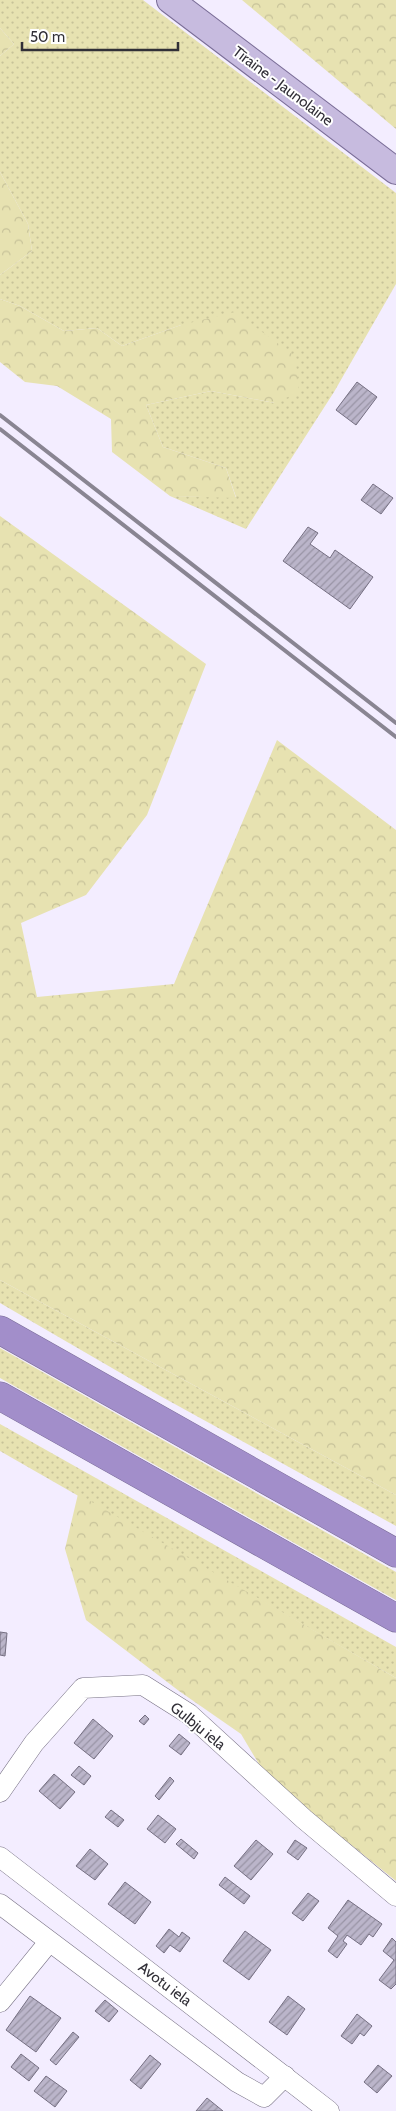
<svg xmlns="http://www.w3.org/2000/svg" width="396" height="2111" font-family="Cabin,sans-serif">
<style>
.grass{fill:url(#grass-dots)}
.forest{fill:url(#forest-crowns)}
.building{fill:url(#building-hatch);stroke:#756f82}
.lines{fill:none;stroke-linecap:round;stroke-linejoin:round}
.minor-casing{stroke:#767083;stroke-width:21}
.major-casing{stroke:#7a6d97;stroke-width:28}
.highway-casing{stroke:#7a6d97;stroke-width:29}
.minor{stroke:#fff;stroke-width:20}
.major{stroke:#c7bbdf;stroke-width:26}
.highway{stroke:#a28eca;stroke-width:28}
.rail{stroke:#898592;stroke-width:4}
.labels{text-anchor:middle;stroke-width:4;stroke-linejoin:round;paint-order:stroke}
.street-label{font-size:15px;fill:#312f37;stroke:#fff}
</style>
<defs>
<pattern id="grass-dots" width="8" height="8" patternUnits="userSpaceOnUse" patternTransform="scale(1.25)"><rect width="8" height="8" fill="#e7e2b1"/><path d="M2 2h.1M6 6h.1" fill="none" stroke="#c7c299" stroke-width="1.8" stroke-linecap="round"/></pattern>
<pattern id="forest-crowns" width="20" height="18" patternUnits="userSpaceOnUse" patternTransform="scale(1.25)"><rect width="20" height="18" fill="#e7e2b1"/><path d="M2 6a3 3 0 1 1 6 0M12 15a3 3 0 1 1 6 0" fill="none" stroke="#c7c299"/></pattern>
<pattern id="building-hatch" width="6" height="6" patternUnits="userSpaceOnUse" patternTransform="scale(1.25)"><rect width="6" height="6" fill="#bbb5ca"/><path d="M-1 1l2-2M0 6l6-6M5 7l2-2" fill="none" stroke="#9994a5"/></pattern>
</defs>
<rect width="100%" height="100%" fill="#f3edff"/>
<g class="grass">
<path d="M0,0H143L396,193V284L334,392L246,529L170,496L236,497L226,468L163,447L146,405L211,391L275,403L181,325L122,346L97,328L64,331L20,306L0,299V275L32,251L28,224L0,172V56L14,44L0,28Z"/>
<path d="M0,1280L396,1495V1526L162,1397L0,1303Z"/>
<path d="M0,1348L396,1572V1600L0,1378Z"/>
<path d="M0,1424L396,1647V1678L0,1451Z"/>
</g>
<g class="forest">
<path d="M242,0H396V129Z"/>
<path d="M0,28L14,44L0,56Z"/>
<path d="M0,172L28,224L32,251L0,275Z"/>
<path d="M0,299L20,306L64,331L97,328L122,346L181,325L235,312L295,356L299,392L275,403L211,391L146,405L163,447L226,468L236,498L170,496L112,452L111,419L57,386L25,382L0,362Z"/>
<path d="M0,516L206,664L147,815L86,895L21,923L37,997L174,984L277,740L396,830V1495L0,1280Z"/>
<path d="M78,1494L396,1678V1881L345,1840L272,1786L241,1734L179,1691L86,1620L65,1549Z"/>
</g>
<g class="building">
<path d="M357,382L377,397L356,425L336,410Z"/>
<path d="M373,484L393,498L381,514L361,500Z"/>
<path d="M308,527L318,533L310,544L330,558L335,550L373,577L350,609L283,561Z"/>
<path d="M0,1632L7,1633L5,1656L0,1655Z"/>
<path d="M145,1715L149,1719L144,1725L139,1721Z"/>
<path d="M93,1719L113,1736L94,1759L74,1743Z"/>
<path d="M179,1734L190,1743L181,1755L169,1746Z"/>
<path d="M79,1766L91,1776L84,1785L71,1775Z"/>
<path d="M54,1774L75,1792L60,1809L39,1791Z"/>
<path d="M170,1777L174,1781L159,1800L155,1796Z"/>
<path d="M111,1810L124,1820L118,1827L105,1817Z"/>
<path d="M158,1815L176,1829L165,1843L147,1829Z"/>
<path d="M181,1839L198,1853L194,1859L176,1844Z"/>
<path d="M256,1840L273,1854L251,1880L234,1866Z"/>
<path d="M295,1840L307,1848L298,1860L287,1852Z"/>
<path d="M90,1849L108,1864L95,1880L76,1866Z"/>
<path d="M225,1877L250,1896L244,1904L219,1885Z"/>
<path d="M125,1882L151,1902L135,1924L108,1904Z"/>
<path d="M308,1893L319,1901L303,1921L292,1913Z"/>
<path d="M348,1900L382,1924L373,1937L369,1934L361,1945L347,1935L343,1941L347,1944L337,1958L328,1951L338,1936L328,1928Z"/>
<path d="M169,1929L179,1937L182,1932L190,1938L180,1952L170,1945L164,1953L156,1946Z"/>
<path d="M245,1931L271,1950L249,1980L223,1961Z"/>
<path d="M392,1938L396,1942V1984L391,1989L379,1980L394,1960L383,1951Z"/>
<path d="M30,1996L61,2018L36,2052L6,2030Z"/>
<path d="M288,1996L305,2009L287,2035L269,2022Z"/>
<path d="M105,2000L118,2011L109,2022L95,2011Z"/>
<path d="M357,2014L372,2026L364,2036L360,2033L352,2044L341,2036Z"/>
<path d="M73,2032L79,2037L56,2065L50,2060Z"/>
<path d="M21,2054L39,2068L29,2081L11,2067Z"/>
<path d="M150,2055L161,2064L141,2089L130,2080Z"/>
<path d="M378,2065L392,2076L377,2093L364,2082Z"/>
<path d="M46,2076L67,2091L55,2107L34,2091Z"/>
<path d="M207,2098L223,2111H196Z"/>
</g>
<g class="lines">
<g class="minor-casing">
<g id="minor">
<path d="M0,1792L34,1743L83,1688L143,1685L189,1714L304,1819L396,1896"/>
<path d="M0,1857L329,2111"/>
<path d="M0,1904L237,2082L264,2097L285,2076"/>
<path d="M0,2002L49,1942"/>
</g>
</g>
<g class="major-casing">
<path id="major" d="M170,0L396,171"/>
</g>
<g class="highway-casing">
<g id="highway">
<path d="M0,1330L396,1553"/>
<path d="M0,1396L396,1618"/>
</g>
</g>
<use href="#minor" class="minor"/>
<use href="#major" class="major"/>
<use href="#highway" class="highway"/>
<g class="rail">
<path d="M0,415L396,723"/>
<path d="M0,429L396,737"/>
</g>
</g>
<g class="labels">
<g class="street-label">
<text transform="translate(283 86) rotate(37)" y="5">Tīraine - Jaunolaine</text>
<text transform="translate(198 1726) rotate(39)" y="5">Gulbju iela</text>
<text transform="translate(165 1984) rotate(37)" y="5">Avotu iela</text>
</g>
</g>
<path d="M22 42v8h156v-8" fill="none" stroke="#312f37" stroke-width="2.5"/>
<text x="30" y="42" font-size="15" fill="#312f37" stroke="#ffffff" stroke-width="4" paint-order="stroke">50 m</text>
</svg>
